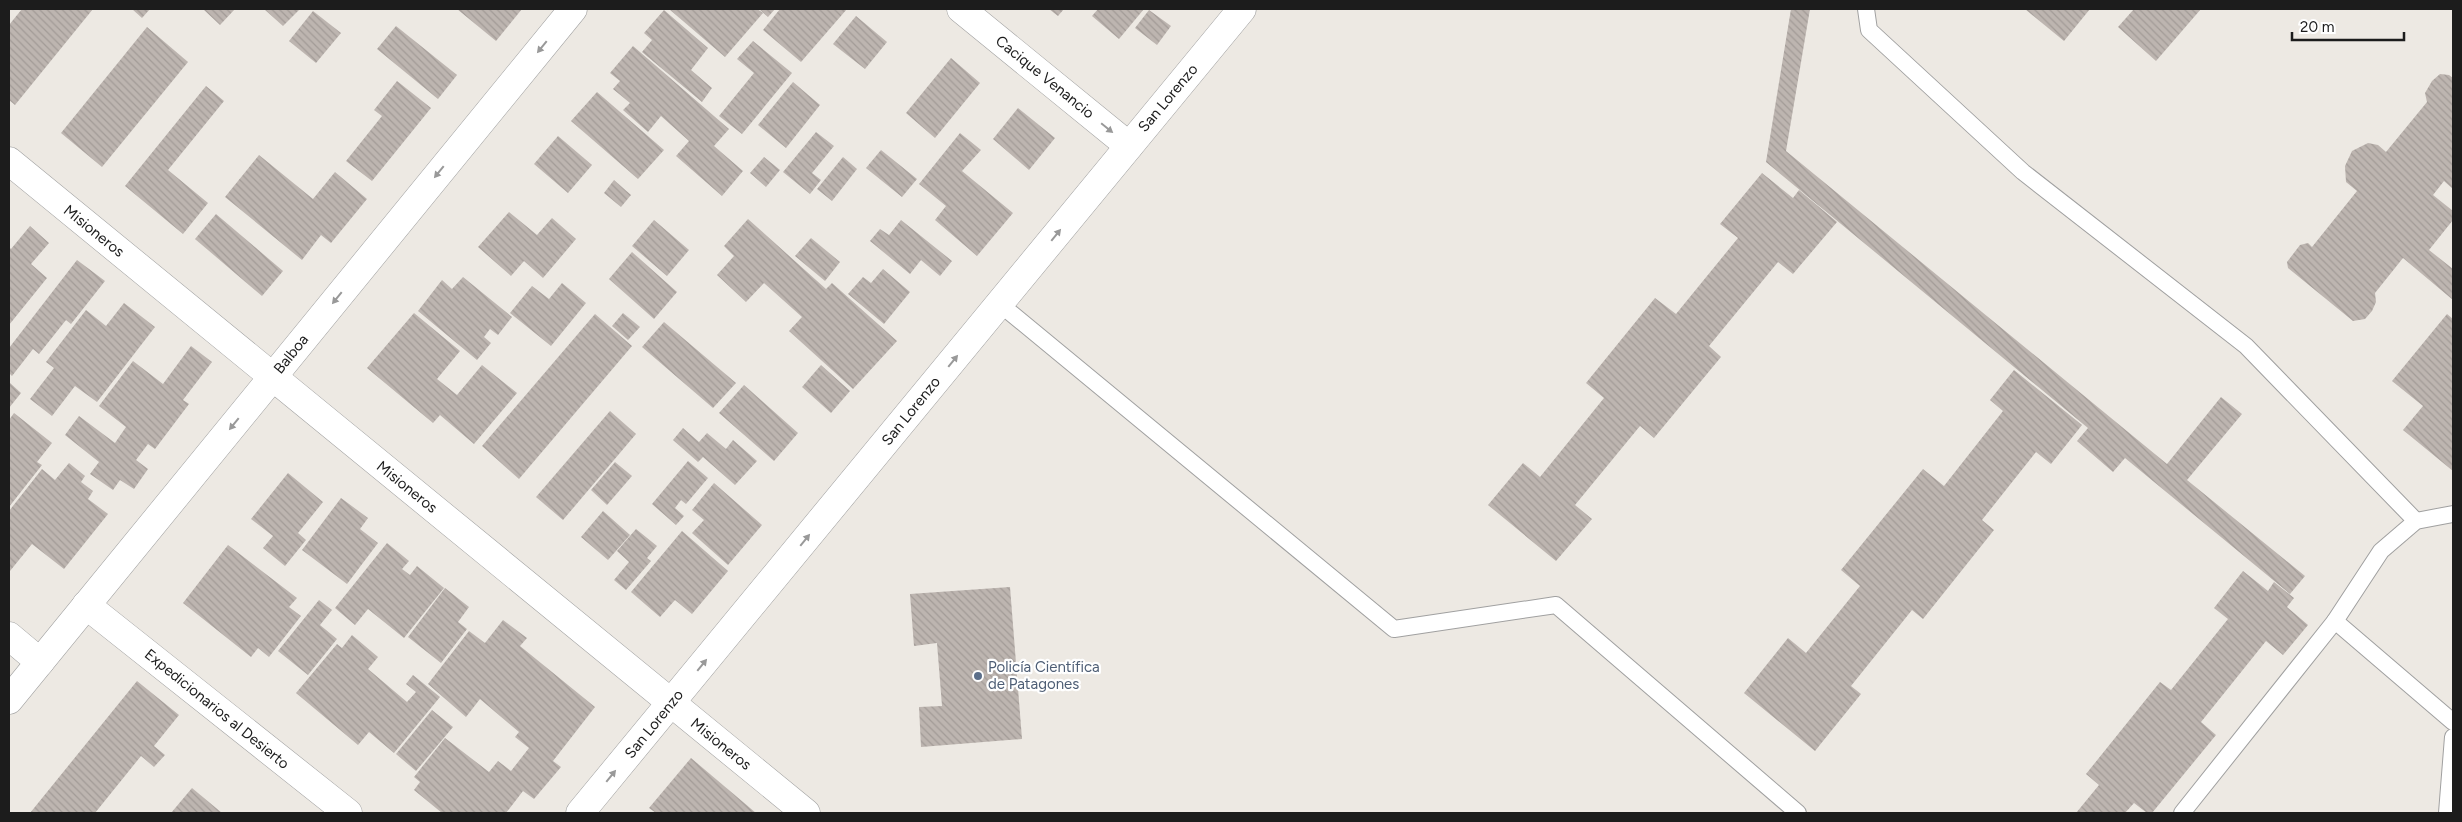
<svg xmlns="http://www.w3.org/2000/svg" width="2462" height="822" font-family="Figtree,sans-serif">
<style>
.building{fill:url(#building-back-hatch)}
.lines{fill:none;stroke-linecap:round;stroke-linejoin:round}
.service-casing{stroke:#a0a0a0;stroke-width:18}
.minor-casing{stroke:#a0a0a0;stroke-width:29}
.service{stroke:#fff;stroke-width:16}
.minor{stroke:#fff;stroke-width:28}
.oneway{fill:#999}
.service-dot{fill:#5c6f8a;stroke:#fff;stroke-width:2}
.labels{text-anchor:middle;stroke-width:4.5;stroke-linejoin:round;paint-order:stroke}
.street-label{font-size:15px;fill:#1c1c1c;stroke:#fff}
.service-label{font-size:15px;fill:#4e5e75;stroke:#fff;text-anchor:start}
</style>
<defs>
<pattern id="building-back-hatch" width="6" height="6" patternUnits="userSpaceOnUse" patternTransform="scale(1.25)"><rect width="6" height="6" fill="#bdb5b0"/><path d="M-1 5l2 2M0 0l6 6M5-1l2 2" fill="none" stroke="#a29b97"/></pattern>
</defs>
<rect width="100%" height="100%" fill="#ede9e3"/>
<g class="building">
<path d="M22,9H93L15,105L9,100V25Z"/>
<path d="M132,9H150L142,18Z"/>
<path d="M203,9H235L220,25Z"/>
<path d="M264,9H300L283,26Z"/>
<path d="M457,9H522L496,41Z"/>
<path d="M669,9H757L763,13L725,57Z"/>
<path d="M759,9H775L768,17Z"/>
<path d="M780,9H847L801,62L763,30Z"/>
<path d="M1049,9H1064L1058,16Z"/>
<path d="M1098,9H1144L1119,39L1092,16Z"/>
<path d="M1791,9H1810L1786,151L2167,464L2221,397L2242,414L2187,480L2305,576L2290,594L2125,458L2113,472L2077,441L2088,428L1766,162Z"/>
<path d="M2025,9H2090L2064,41Z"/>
<path d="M2134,9H2201L2156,61L2118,27Z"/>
<path d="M664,10L708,48L691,70L712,88L702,102L642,52L652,40L644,33Z"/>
<path d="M1149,10L1171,26L1157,45L1135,28Z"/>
<path d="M313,11L341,33L316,63L289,41Z"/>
<path d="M856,16L887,42L865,69L833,44Z"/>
<path d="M396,26L457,75L438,99L377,49Z"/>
<path d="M147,27L188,62L102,167L61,133Z"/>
<path d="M753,41L792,73L742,134L719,116L754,73L737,59Z"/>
<path d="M633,46L729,129L714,146L743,171L722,196L676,156L689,141L661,116L648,132L623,110L630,103L613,89L620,81L610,73Z"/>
<path d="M951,58L980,83L935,138L906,113Z"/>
<path d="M2440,74L2449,75L2453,78V189L2444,181L2433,195L2453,211V220L2429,250L2453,269V300L2403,258L2375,293L2376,302L2372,311L2365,319L2353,321L2288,268L2287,262L2300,245L2308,243L2312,247L2357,191L2346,182L2345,166L2352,151L2368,143L2378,145L2386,152L2427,102L2425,93L2432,81Z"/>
<path d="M397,81L431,108L372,181L346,161L382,116L374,110Z"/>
<path d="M793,82L820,105L786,148L758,125Z"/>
<path d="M206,86L224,101L168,170L208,203L183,234L125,186Z"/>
<path d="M597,92L664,150L638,179L571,121Z"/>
<path d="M1018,108L1055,138L1029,170L993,139Z"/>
<path d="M816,132L834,146L812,173L821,180L810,194L783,172Z"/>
<path d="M960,133L981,150L962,171L1013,213L977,256L935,220L946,206L919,184Z"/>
<path d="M558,136L592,165L568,193L534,164Z"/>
<path d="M881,150L917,179L902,197L866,168Z"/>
<path d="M259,155L313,199L335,172L367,199L331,243L321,235L302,260L225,197Z"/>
<path d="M764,157L780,170L766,187L750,173Z"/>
<path d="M843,157L857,169L832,201L817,189Z"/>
<path d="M1762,173L1793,198L1799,190L1837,222L1793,274L1778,262L1709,346L1721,357L1654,438L1640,426L1575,505L1592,519L1556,561L1488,505L1523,463L1540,477L1604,398L1586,383L1655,298L1676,314L1738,238L1720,224Z"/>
<path d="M614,180L631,195L621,207L604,193Z"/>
<path d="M509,212L537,235L552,218L576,239L543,278L524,261L511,276L478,247Z"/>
<path d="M216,214L283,271L262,296L195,239Z"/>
<path d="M748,219L826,289L832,283L897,341L853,389L789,331L802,317L764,283L746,302L717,275L734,256L724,246Z"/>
<path d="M654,220L689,250L667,276L632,246Z"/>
<path d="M901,220L952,261L940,276L921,260L910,274L870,241L880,229L889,235Z"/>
<path d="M30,226L49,243L31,264L47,278L9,325V247L11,249Z"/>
<path d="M811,238L840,262L825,281L795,256Z"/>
<path d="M632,252L677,292L654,319L609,279Z"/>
<path d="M77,260L105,281L71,324L66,320L39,354L33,349L12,376L9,373V348Z"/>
<path d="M883,269L910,292L884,324L848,294L863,277L871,283Z"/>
<path d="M463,277L512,317L498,335L490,329L484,337L491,343L477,360L418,311L442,280L452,289Z"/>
<path d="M562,283L586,303L551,346L510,313L532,286L549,299Z"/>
<path d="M124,303L155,327L97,402L75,386L52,416L30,399L54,368L46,362L86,310L106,326Z"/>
<path d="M414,313L460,351L437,379L457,395L482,365L517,393L474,444L440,415L433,423L367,368Z"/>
<path d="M623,313L640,327L628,340L612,326Z"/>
<path d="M595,314L632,346L519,479L482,446Z"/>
<path d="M2447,314L2453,319V471L2403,430L2423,406L2392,381Z"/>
<path d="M664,322L736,383L713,408L642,347Z"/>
<path d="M191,346L212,362L183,400L189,404L155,449L148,444L136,460L148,469L134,489L120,480L113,490L90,474L99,462L65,435L79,416L115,443L126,427L99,406L133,361L163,384Z"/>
<path d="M821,365L850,391L831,413L802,387Z"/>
<path d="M2014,370L2082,425L2051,464L2036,452L1982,520L1994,530L1923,619L1912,610L1851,686L1861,694L1815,751L1744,693L1788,638L1806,653L1860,586L1841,570L1923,469L1944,486L2003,411L1990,400Z"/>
<path d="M9,382L21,393L9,408Z"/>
<path d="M744,385L798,433L774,461L719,413Z"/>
<path d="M610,411L636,434L563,520L536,497Z"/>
<path d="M14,413L52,443L37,462L42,465L9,507V420Z"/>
<path d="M683,428L699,442L707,433L726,449L733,440L757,461L735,485L703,457L698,462L673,440Z"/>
<path d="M688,461L708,478L686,504L681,500L675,508L684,516L676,525L652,504Z"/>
<path d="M615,462L632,476L607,505L591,490Z"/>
<path d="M69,463L85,476L81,482L93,491L88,499L108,514L64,569L32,544L10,571L9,511L42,469L55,480Z"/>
<path d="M288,473L323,502L298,533L306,540L285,566L263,548L273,536L251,519Z"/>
<path d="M714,483L762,525L728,565L692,533L704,520L692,510Z"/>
<path d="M341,498L368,518L360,529L378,543L347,584L302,550Z"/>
<path d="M603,511L630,535L608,560L581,537Z"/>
<path d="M636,529L657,546L647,558L651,561L626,590L614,580L629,562L617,551Z"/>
<path d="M682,531L728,571L692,614L675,600L660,617L631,592Z"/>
<path d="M387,543L409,561L402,569L410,575L417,566L444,588L404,638L368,609L355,625L335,608Z"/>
<path d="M228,545L297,598L289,607L301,616L269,657L258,648L251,657L183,603Z"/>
<path d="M2243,571L2268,591L2274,582L2294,598L2287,607L2308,625L2283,655L2266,641L2201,722L2216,735L2152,813H2147L2134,803L2125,813H2076L2099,785L2086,774L2160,682L2171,690L2228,619L2214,608Z"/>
<path d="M1010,587L1022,739L921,747L919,707L942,706L937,643L914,646L910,594Z"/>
<path d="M445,588L469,607L458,622L467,629L441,663L408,637Z"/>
<path d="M319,600L332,610L320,625L337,639L308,675L278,651Z"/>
<path d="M503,620L527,638L520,646L595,707L553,761L561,767L534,799L523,791L506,813H442L414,790L420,782L414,777L445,738L489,772L498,761L511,771L529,748L515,737L519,732L480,699L466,717L428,684L469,631L485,643Z"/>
<path d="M352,635L378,657L368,669L407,702L416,692L406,684L413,675L440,697L394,753L369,732L358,745L296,693L337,644L342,648Z"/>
<path d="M137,681L179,715L154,746L165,755L154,767L141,756L95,813H30Z"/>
<path d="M432,710L453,727L416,771L396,754Z"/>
<path d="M691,758L756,813H656L649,808Z"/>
<path d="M192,788L222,813H171Z"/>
</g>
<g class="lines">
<g class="service-casing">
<g id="service">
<path d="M1866,9L1869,30L2023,172L2246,346L2416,521"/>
<path d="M1000,304L1394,629L1556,605L1798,813"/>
<path d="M2335,621L2381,551L2416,521L2453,514"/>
<path d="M2182,813L2335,621L2453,722"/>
<path d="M2447,813L2453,737"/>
</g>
</g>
<g class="minor-casing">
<g id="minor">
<path d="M961,9L1129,146"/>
<path d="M9,161L806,813"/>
<path d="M86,605L348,813"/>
<path d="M9,636L40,662"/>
<path d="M9,700L573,9"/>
<path d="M580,813L1242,9"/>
</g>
</g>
<use href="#service" class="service"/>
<use href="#minor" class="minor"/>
</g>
<defs><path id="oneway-solid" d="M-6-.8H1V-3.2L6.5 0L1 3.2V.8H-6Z" transform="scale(1.25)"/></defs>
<g class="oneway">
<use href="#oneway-solid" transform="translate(542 47) rotate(129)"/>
<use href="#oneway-solid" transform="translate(1107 128) rotate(39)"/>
<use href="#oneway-solid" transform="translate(439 172) rotate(129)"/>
<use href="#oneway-solid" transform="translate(1056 235) rotate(-51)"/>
<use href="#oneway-solid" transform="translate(337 298) rotate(129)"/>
<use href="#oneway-solid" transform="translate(953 361) rotate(-51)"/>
<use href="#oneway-solid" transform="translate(234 424) rotate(129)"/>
<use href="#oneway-solid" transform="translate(805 540) rotate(-51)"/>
<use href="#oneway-solid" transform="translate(702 665) rotate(-51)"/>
<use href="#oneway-solid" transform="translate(611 776) rotate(-51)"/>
</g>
<circle class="service-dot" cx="978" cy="676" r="5"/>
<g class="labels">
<g class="street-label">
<text transform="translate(1045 77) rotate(39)" y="5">Cacique Venancio</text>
<text transform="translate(1168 98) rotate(-50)" y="5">San Lorenzo</text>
<text transform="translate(94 231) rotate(39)" y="5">Misioneros</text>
<text transform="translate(291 354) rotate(-51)" y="5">Balboa</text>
<text transform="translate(911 411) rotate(-51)" y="5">San Lorenzo</text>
<text transform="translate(407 487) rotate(39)" y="5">Misioneros</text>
<text transform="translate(217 709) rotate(39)" y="5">Expedicionarios al Desierto</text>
<text transform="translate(654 724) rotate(-51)" y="5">San Lorenzo</text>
<text transform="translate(721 744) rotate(39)" y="5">Misioneros</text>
</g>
<g class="service-label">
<text x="988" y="672">Policía Científica<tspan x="988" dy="17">de Patagones</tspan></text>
</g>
</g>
<rect width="2462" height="822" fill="none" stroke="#1c1c1c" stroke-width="20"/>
<path d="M2292 32v8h112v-8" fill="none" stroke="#1c1c1c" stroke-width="2.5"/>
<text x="2300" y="32" font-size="15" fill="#1c1c1c" stroke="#ffffff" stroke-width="4" paint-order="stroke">20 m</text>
</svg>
